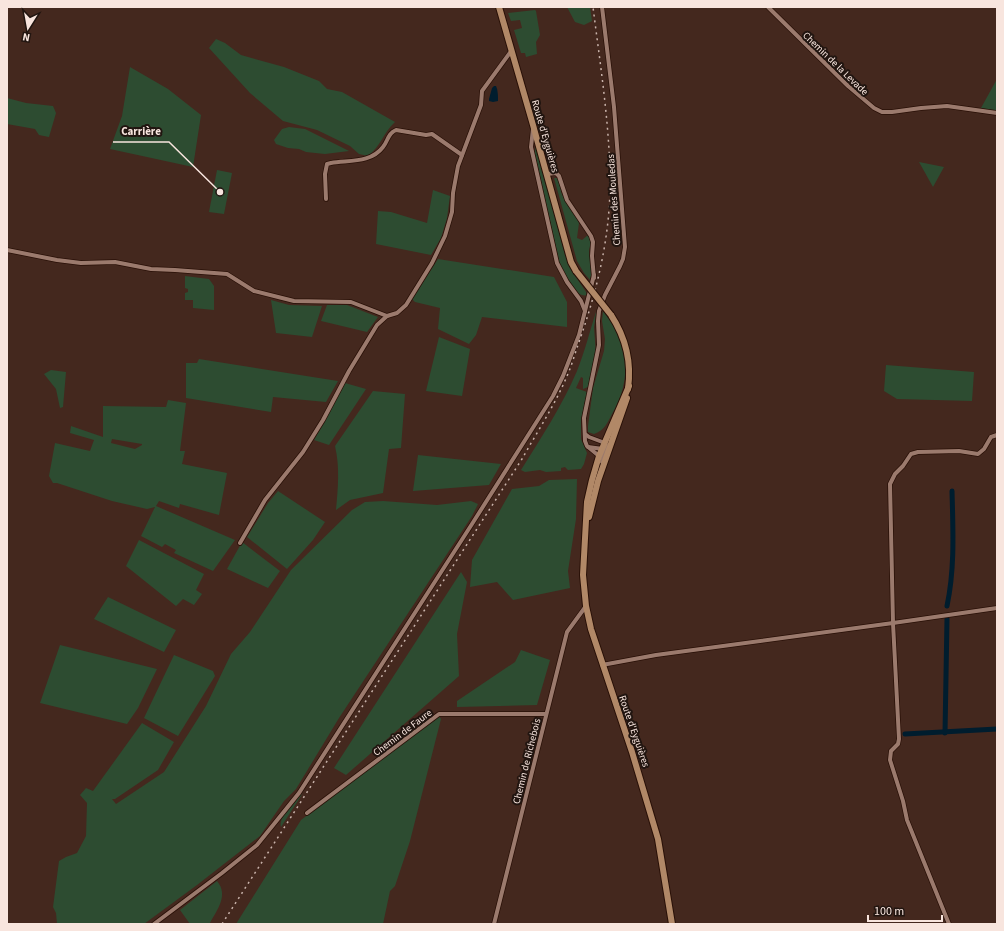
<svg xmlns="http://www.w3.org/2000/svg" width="1004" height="931" font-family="'Source Sans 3',sans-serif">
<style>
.green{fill:#2d4c31;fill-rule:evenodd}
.water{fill:#001d2e}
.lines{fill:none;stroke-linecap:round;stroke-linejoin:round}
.canal{stroke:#001d2e;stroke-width:5}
.minor-casing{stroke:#291007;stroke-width:5.5}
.secondary-casing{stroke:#291007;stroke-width:8}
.minor{stroke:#9b7a6d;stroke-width:4}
.secondary{stroke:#b18867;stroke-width:6}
.rail{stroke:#c9b3ab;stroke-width:1.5;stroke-dasharray:2 4;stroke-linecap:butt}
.secondary-bridge-casing{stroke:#291007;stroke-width:8;stroke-linecap:butt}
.secondary-bridge{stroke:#b18867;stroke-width:6}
.labels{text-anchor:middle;stroke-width:4;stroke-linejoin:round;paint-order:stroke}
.street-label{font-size:10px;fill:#f8e5de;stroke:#211510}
.leader{fill:none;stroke:#f8e5de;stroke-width:1.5}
.callout-dot{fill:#f8e5de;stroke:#211510;stroke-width:1.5}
.callout-label{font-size:11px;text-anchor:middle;font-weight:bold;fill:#f8e5de;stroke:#211510;stroke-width:4;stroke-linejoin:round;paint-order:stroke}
</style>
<rect width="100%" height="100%" fill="#44281e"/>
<g class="green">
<path d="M567,7H590L592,21L584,25L575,22Z"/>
<path d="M535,10L536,11L540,35L536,42L537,54L526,57L525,53H521L514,30L522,28L520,20L511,21L508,13Z"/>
<path d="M216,39L225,43L241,55L284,67L319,81L327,89L342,92L395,122C383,133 381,146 368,156L359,154L350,146L317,130L283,121L250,93L209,48Z"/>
<path d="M130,67L168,89L201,115L193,167L110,149L122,116Z"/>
<path d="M997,79V111L981,108Z"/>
<path d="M7,98L26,103L53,106L56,113L49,137L39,135L35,129L7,124Z"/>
<path d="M289,127L305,129L349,151L325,154L306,152L299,149L288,148L276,144L274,140L282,129Z"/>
<path d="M535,145L539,157L565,255L574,274L586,292L587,295C574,299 562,271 559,261L535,154Z"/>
<path d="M919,162L944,167L933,187Z"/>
<path d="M217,170L232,173L224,214L209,212Z"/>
<path d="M554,178H558L559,180L561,192L565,201L576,216L579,223L577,238L582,240L588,235L591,242L589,251L592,270L590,280L584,273L577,261Z"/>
<path d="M433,190L450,196L447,218L441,238L431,255L376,244L378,211L391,212L427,223Z"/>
<path d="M438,259L554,277L567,302V327L482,317L476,335L469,344L438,329L440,308L415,302L412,299Z"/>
<path d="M185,276L209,279L214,286V310L193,308V300H185V293L188,292V289L185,288Z"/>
<path d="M271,300L289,305L322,306L312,337L276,333Z"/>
<path d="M327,305H347L378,317L367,332L321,321Z"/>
<path d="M597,309L594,327L596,355L588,387L583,389V378L581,377L576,388L587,392L581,421V439L587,453L584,464L581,469L568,470L565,467L561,468V471L546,472L540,470L525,472L521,470C541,438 562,406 577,371C585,351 590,330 597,309Z"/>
<path d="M603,311C629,342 633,379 612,414C608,422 604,431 594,434L588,432V426L593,388L604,351L605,339L602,321Z"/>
<path d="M439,337L470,349L462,396L426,391Z"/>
<path d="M199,359L338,381L326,402L273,397L271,412L186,398V363H197Z"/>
<path d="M886,365L974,372L972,401L897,399L884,391Z"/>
<path d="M51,370L66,372L63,407L60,408L56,389L44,374Z"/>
<path d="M345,383L366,389L329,445L314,440Z"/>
<path d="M373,391L405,394L401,448L389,449L383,493L350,500L336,510C338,488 340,467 335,446Z"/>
<path d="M168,400L186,403L180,451H185L182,464L227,473L219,515L180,504L179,508L159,501L156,506L235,540L213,571L174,553L176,550L165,544L162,547L141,536L155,507L147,509L112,501L57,483H53L49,476L55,443L90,451L94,440L70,433L71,426L103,437V406L166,407ZM112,439L142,444V445L135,449L111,443Z"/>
<path d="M418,455L501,464L489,485L413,491Z"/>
<path d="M577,479L576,519L568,571L570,588L513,600L497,582L470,587L472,560L512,489L539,486L549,480Z"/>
<path d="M278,491L325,522L313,540L287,569L247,537L268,503Z"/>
<path d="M383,501L437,505L471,501L478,504L472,516L339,718L296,789L284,801L260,836L197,885L144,924H57L56,913L53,907L59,861L66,857L77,853L86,836L87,803L80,795L86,788L93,791L142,723L174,742L158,770L115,799H112L116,804L164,772L206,706L231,654L250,632L291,570L352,510L365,502Z"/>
<path d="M139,540L204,574L196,590L202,594L194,605L183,599L176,606L126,566Z"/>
<path d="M242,542L280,571L268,588L227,569Z"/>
<path d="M461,572L467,582L457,634L459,676L346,775L334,768Z"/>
<path d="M108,597L176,630L164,652L94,619Z"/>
<path d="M60,645L157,669L138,708L127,724L40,703Z"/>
<path d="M521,650L550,660L537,705L457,707V701L515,662Z"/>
<path d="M174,655L213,671L215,676L178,736L144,718Z"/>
<path d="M439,716L441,719L410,841L395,886L390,891L383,924L330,923L328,924H236L301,820Z"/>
<path d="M303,793L281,827C278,816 296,800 303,793Z"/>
<path d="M217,881C229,895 217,910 210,923L190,924L180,910Z"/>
</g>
<path class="water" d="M494,86H496C498,90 498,96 498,101L493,102L489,101V99L492,88Z"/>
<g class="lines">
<g class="canal">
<path d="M947,606C955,568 953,530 952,491"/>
<path d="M945,733L947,619"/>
<path d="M905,734L997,729"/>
</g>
<g class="minor-casing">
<g id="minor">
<path d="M768,7L848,86L874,108L882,112H892L921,108L947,106L997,113"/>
<path d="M533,129L531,147L557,263L567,282L581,301L585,311"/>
<path d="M547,174L556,173L559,176L567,200L591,236L593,242L592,256L594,278"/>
<path d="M326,199L325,174L327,164L331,163C350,160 371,163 383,147C388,141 388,133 396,130L426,135L432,134L462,155"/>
<path d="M7,250L57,260L81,263L115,262L151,269L175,270L227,274L254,291L294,301L351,302L387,316L397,313L406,305L432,263L445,236L452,212L453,193L458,166L481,105L482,91L512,50"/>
<path d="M585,434L589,437L605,443L606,445L602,462"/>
<path d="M588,447L603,449"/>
<path d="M599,456L587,446L585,441L584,418L599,345L598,321L599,311L605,295L620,266L623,259L625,247L614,107L602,7"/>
<path d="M240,543L265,500L303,452L323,420L349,371L377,325L387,316"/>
<path d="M602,665L656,655L893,623L997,608"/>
<path d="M307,813L439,714H546"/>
<path d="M154,924L222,873L257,845L299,793L472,524L553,396L563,376L579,335L594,275"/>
<path d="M494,924L567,632L586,606"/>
<path d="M949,924L907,820L903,801L890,760L891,751L898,744L899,739L893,623L890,484L895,474L903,466L911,454L918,452L959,451L978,454L984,449L991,437L997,435"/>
</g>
</g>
<g class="secondary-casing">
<g id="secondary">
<path d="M499,7L533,125L571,262L576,271"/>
<path d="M611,315C626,338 632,361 628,389"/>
<path d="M629,386L599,456L592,480L587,502L583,575L586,606L591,629L632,752L658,839L672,924"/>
<path d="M589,517L598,481L627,398"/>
</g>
</g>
<use href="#minor" class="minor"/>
<use href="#secondary" class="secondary"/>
<path class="rail" d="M222,924L522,459C537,432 555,405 567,376C572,365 575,353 579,342C598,288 611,233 610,176C609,120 600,63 593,7"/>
<g class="secondary-bridge-casing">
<path id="secondary-bridge" d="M576,271L611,315"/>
</g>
<use href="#secondary-bridge" class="secondary-bridge"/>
</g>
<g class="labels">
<g class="street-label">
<text transform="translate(836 63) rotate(44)" y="4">Chemin de la Levade</text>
<text transform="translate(546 136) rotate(74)" y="4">Route d'Eyguières</text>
<text transform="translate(613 200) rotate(-94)" y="4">Chemin des Mouledas</text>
<text transform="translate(635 731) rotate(71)" y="4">Route d'Eyguières</text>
<text transform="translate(402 732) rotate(-37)" y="4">Chemin de Faure</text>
<text transform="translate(526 761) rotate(-76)" y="4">Chemin de Richebois</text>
</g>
</g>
<path class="leader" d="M220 192L169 142H113"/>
<circle class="callout-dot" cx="220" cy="192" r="4"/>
<g class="callout-label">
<text x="141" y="135">Carrière</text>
</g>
<rect width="1004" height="931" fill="none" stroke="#f8e5de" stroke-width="16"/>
<g transform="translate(28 28) rotate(191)" stroke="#211510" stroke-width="3" paint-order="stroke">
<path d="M0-3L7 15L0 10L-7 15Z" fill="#f8e5de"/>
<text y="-6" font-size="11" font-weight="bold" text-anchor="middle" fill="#f8e5de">N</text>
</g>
<path d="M868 915v6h74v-6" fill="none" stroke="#f8e5de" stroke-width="2"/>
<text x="874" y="915" font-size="12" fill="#f8e5de" stroke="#211510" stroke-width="3" paint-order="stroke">100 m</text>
</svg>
